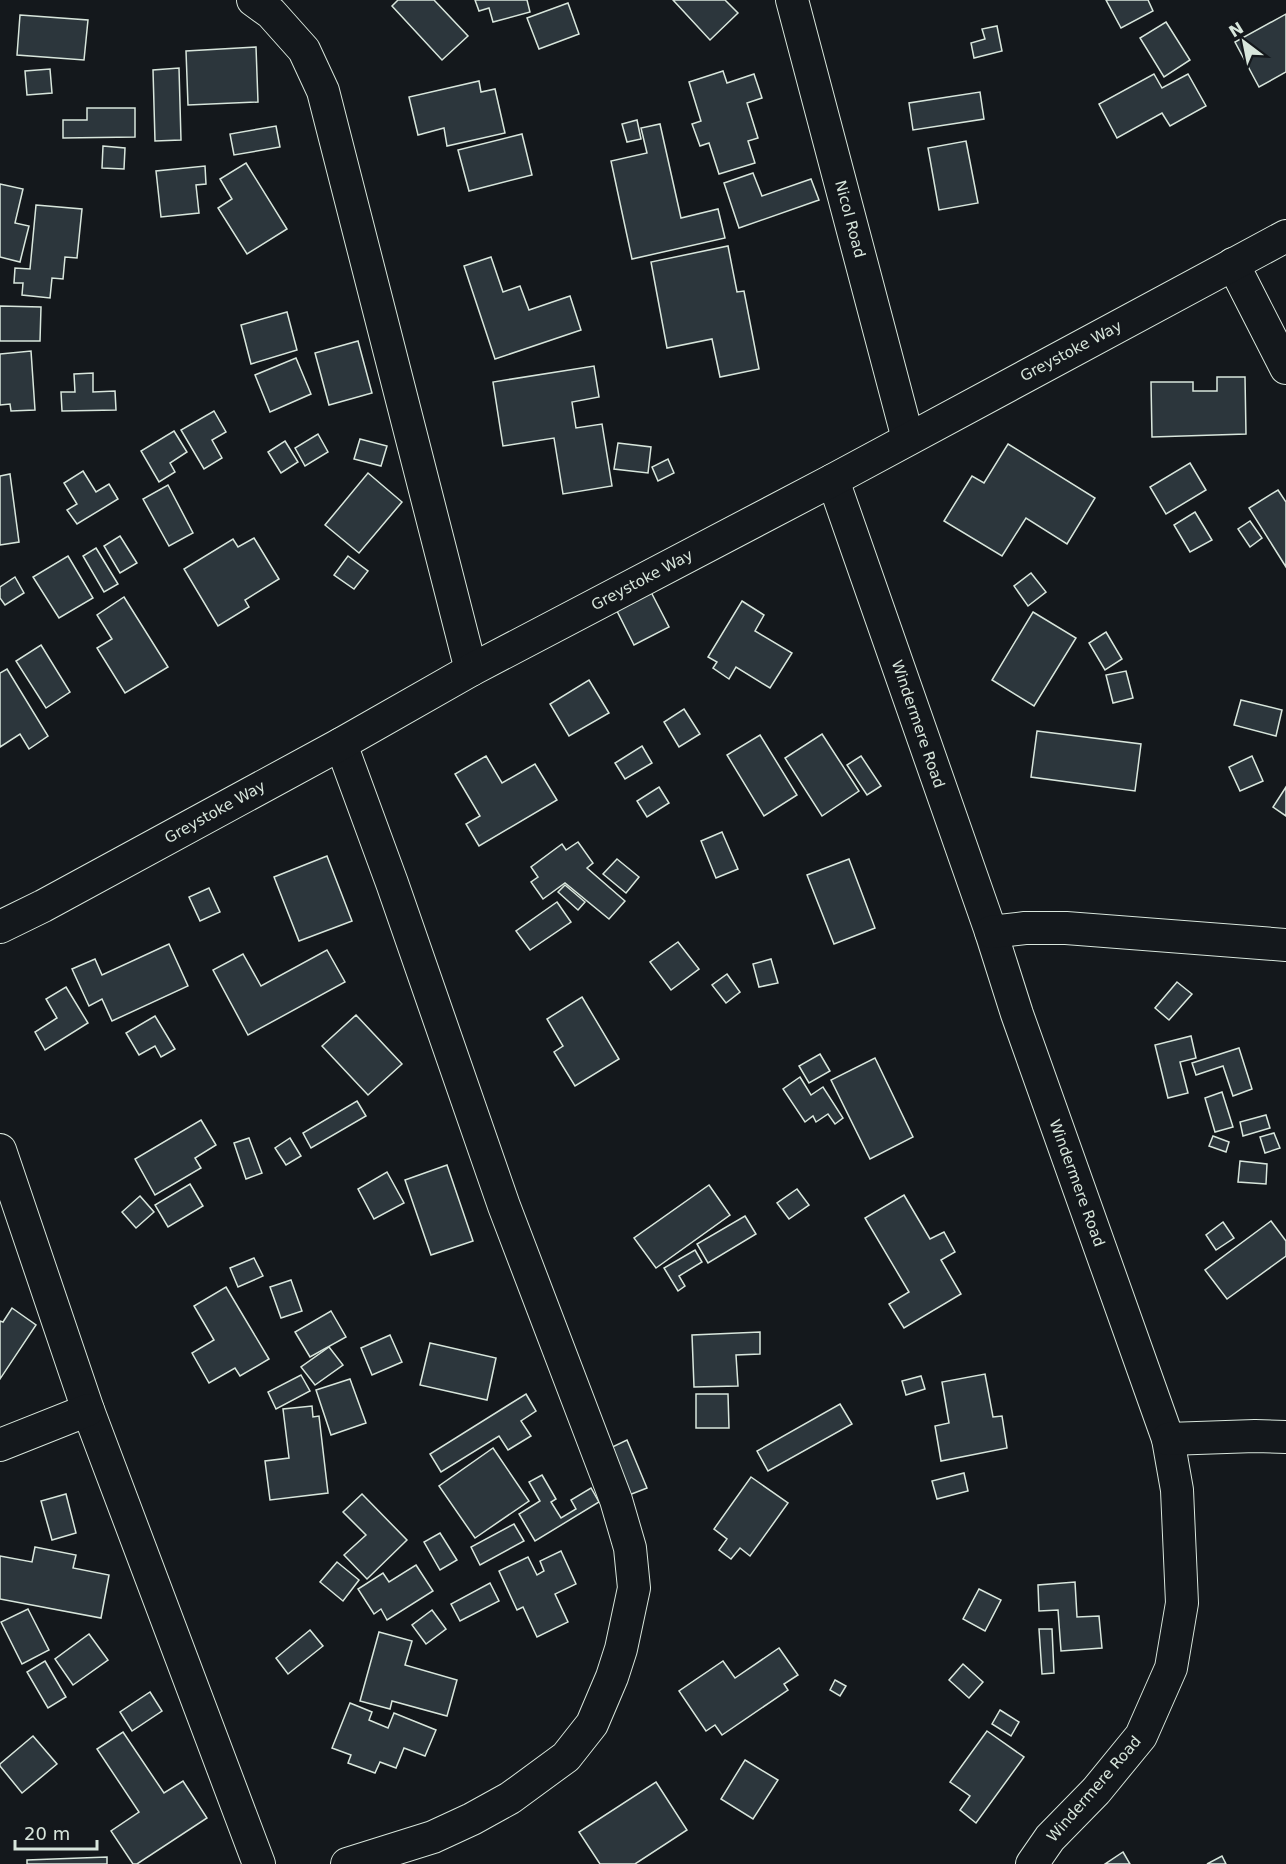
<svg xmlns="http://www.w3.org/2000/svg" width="1286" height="1864" font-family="'DejaVu Sans',sans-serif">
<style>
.building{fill:#2c363c;stroke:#d8e6dc;stroke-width:1.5}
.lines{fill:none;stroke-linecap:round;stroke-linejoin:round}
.minor-casing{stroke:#d8e6dc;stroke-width:34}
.minor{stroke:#14181c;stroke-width:32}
.labels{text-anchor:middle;stroke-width:4.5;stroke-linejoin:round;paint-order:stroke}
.street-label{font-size:15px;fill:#d8e6dc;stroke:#14181c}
</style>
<rect width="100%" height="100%" fill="#14181c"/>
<g class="building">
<path d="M398,0H434L468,36L442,60L392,6Z"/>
<path d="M475,0H527L530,12L493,22L489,8L479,11Z"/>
<path d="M673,0H725L738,13L710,40Z"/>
<path d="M1106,0H1148L1153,11L1121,28Z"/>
<path d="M568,3L579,34L539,49L527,18Z"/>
<path d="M1286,14V72L1259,87L1235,42Z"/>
<path d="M20,15L88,20L84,60L17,55Z"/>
<path d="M1166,22L1190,60L1164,77L1140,38Z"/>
<path d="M997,26L1002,51L974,58L971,43L985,39L982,29Z"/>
<path d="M256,47L258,102L188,105L186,51Z"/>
<path d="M179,68L181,140L155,141L153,70Z"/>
<path d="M50,69L52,93L27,95L25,71Z"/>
<path d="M723,71L727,83L754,74L762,98L747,103L758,138L748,141L755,163L719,174L709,143L700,146L692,124L701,121L689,82Z"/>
<path d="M1154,74L1162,88L1188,74L1206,106L1170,126L1162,113L1117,138L1099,104Z"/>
<path d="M479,81L481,92L495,89L505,133L447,146L444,128L418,135L409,97Z"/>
<path d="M980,92L984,119L913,130L909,103Z"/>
<path d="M87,108H135V137L63,138V120H87Z"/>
<path d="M637,120L641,139L627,142L622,124Z"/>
<path d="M660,124L681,218L718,209L725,238L632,259L611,161L647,153L641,128Z"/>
<path d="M276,126L280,147L234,155L230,134Z"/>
<path d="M522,134L532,175L469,191L458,150Z"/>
<path d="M966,141L978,203L939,210L928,148Z"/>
<path d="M103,146L125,148L124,169L102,168Z"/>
<path d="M246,163L287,229L247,254L218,208L232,199L220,179Z"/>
<path d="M205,166L206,184L196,185L199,213L161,217L156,171Z"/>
<path d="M753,173L762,196L811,179L819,200L739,228L724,183Z"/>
<path d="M0,184L23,189L15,223L29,226L20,262L0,257Z"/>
<path d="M36,205L82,209L77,258L65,257L63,279L52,278L50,298L22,295L23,283H14L15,268L30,269Z"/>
<path d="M728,246L737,292L744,291L759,369L720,377L712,339L667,348L651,262Z"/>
<path d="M491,257L503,292L520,286L529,310L570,296L581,330L495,359L464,266Z"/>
<path d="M0,306L41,307L40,341H0Z"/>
<path d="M287,312L297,350L251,364L241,325Z"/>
<path d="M358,341L372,393L329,405L315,353Z"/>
<path d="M31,351L35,410L11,411L10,404L0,405V354Z"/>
<path d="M296,358L311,394L270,412L255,375Z"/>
<path d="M594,366L599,397L572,402L576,428L602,424L612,486L563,494L554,438L503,446L493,382Z"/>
<path d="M93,373V392L115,391L116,410L62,411L61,392H75L74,374Z"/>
<path d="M1217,377H1245L1246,434L1152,437L1151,382H1193V391H1217Z"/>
<path d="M214,411L226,432L212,440L222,458L204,469L181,430Z"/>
<path d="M174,431L187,452L170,463L175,472L159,482L141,451Z"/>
<path d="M318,434L328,452L305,466L295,448Z"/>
<path d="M360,439L387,446L381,466L354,459Z"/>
<path d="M285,441L298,462L281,473L268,452Z"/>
<path d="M618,443L651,447L648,473L614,469Z"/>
<path d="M1008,444L1095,498L1067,544L1026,518L1002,556L944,521L972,476L984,483Z"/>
<path d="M668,459L674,473L658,481L652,467Z"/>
<path d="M1190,463L1206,490L1166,514L1150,487Z"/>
<path d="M83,471L96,492L109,484L118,499L77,524L67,510L77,504L64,483Z"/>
<path d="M368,473L402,502L359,553L325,525Z"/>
<path d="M10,474L19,542L0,545V476Z"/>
<path d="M168,485L193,533L169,546L143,499Z"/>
<path d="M1278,490L1286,502V567L1249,508Z"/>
<path d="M1195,512L1212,540L1190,552L1174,525Z"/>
<path d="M1250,521L1262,538L1250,547L1238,529Z"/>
<path d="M120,536L137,563L120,573L104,546Z"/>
<path d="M254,538L279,579L245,600L249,607L218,626L184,569L233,539L238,547Z"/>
<path d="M96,548L118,584L104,592L83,556Z"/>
<path d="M68,556L93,598L59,618L33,577Z"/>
<path d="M348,556L368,571L354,589L334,575Z"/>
<path d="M1031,573L1046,592L1028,606L1014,586Z"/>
<path d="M15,577L24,593L5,605L0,598V587Z"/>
<path d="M651,592L669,627L634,645L616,609Z"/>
<path d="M124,597L168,667L125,693L97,648L112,639L97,615Z"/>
<path d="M742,601L764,615L755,631L792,653L770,688L736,667L729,679L713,668L717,662L708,657Z"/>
<path d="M1033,612L1076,638L1034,706L992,680Z"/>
<path d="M1106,632L1122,659L1105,670L1089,643Z"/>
<path d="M41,645L70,692L46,708L16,661Z"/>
<path d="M7,669L48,736L29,749L20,734L0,747V673Z"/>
<path d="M1126,671L1133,698L1113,703L1106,675Z"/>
<path d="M589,680L609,713L569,736L550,704Z"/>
<path d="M1241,700L1282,710L1276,736L1234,725Z"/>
<path d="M684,709L700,734L679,747L664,722Z"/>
<path d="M1037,731L1141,744L1135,791L1031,777Z"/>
<path d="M822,734L859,791L822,816L785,758Z"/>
<path d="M760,735L797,795L764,816L727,755Z"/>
<path d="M642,746L652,763L625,779L615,763Z"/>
<path d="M486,756L502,783L535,764L557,800L479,846L466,824L480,816L455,774Z"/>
<path d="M861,756L881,786L867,795L847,765Z"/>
<path d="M1252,756L1263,781L1240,791L1229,767Z"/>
<path d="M659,787L669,803L647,817L637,801Z"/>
<path d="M1286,787V816L1273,807Z"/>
<path d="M722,832L738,869L716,878L701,841Z"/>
<path d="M578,842L593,863L587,868L625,901L609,919L565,883L543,899L531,882L538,877L531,867L562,844L566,850Z"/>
<path d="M327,856L352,921L299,941L274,877Z"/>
<path d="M617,859L639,877L626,893L603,874Z"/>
<path d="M849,859L875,928L834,944L807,875Z"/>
<path d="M565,885L585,902L578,910L558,892Z"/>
<path d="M209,888L220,912L200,921L189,897Z"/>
<path d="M557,902L571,922L530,950L516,931Z"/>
<path d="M678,942L699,969L671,990L650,962Z"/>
<path d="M169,944L188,986L112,1021L102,999L89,1006L72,969L95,959L102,975Z"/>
<path d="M327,950L345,982L248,1035L213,970L243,954L261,986Z"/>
<path d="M771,959L778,983L759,987L753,964Z"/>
<path d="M727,974L740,992L726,1003L712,985Z"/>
<path d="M1177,982L1192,994L1169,1020L1155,1008Z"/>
<path d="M66,987L88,1023L45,1050L35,1032L57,1018L46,999Z"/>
<path d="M582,997L619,1059L575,1086L554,1052L563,1046L547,1019Z"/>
<path d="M356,1015L402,1064L368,1095L322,1046Z"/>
<path d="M155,1016L175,1049L161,1057L155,1046L139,1055L126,1033Z"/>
<path d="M1191,1036L1196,1058L1180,1062L1188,1093L1168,1098L1155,1045Z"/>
<path d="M1239,1048L1252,1089L1233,1096L1223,1066L1196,1075L1192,1063Z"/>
<path d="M820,1054L830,1071L809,1083L799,1066Z"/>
<path d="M875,1058L913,1137L870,1159L831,1080Z"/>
<path d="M800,1077L811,1095L823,1087L843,1118L835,1124L828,1114L816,1122L813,1116L805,1122L783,1089Z"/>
<path d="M1222,1092L1233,1127L1215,1132L1205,1098Z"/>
<path d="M357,1101L366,1116L311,1148L303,1133Z"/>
<path d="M1266,1115L1270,1128L1243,1136L1240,1122Z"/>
<path d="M201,1120L216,1145L195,1158L201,1168L155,1195L135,1159Z"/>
<path d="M1274,1133L1280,1148L1265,1153L1260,1137Z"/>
<path d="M1213,1136L1229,1142L1226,1152L1209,1146Z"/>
<path d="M249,1138L262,1173L246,1179L234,1143Z"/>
<path d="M290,1138L301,1156L286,1165L275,1148Z"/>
<path d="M1240,1161L1267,1164L1266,1184L1238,1182Z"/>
<path d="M447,1165L473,1241L431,1255L405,1180Z"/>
<path d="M387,1172L404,1203L374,1219L358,1189Z"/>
<path d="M190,1184L203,1206L168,1227L155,1205Z"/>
<path d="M709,1185L730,1215L656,1268L634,1238Z"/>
<path d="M797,1189L809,1205L789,1219L777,1203Z"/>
<path d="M904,1195L930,1239L944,1232L955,1252L941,1260L961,1294L904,1328L889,1304L909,1292L865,1218Z"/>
<path d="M140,1196L154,1212L136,1228L122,1212Z"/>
<path d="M745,1216L756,1234L708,1263L697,1244Z"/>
<path d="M1271,1221L1286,1241V1256L1227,1299L1205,1270Z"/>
<path d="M1223,1222L1234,1238L1216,1250L1206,1235Z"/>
<path d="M695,1250L702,1262L679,1276L685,1286L678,1291L664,1268Z"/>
<path d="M254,1258L263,1276L238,1287L230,1268Z"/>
<path d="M291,1280L302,1311L281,1318L270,1287Z"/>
<path d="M226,1287L269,1359L240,1376L235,1368L209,1383L192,1353L214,1340L194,1306Z"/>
<path d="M12,1308L36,1325L0,1379V1321L3,1322Z"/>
<path d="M331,1311L346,1337L310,1357L295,1332Z"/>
<path d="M760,1332V1354L736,1355L738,1386L694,1387L692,1335Z"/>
<path d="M390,1335L402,1362L372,1375L361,1348Z"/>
<path d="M430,1343L496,1358L487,1400L420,1385Z"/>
<path d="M329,1347L343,1365L315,1385L301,1367Z"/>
<path d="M985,1374L993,1417L1002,1416L1007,1448L941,1461L935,1426L949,1423L942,1382Z"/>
<path d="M301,1375L310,1391L276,1409L268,1392Z"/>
<path d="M921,1376L925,1389L906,1395L902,1381Z"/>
<path d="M350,1379L366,1423L331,1435L316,1390Z"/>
<path d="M526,1394L536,1411L521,1421L531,1436L508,1450L499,1436L441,1472L430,1454Z"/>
<path d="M696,1394H728L729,1428H696Z"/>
<path d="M840,1404L852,1424L768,1471L757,1451Z"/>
<path d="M312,1406L313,1417L319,1416L328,1493L270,1500L265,1461L289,1458L283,1409Z"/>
<path d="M627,1440L647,1488L629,1495L608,1449Z"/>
<path d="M493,1448L529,1501L475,1538L439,1486Z"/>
<path d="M964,1473L968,1491L937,1499L932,1481Z"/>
<path d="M542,1475L556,1499L551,1502L561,1518L576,1509L571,1500L591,1488L599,1502L535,1541L519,1514L540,1501L529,1482Z"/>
<path d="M751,1477L788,1503L750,1556L740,1548L731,1559L719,1550L727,1539L714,1529Z"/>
<path d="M66,1494L76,1533L52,1540L41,1501Z"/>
<path d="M362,1494L407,1540L367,1579L344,1555L366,1535L343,1512Z"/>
<path d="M514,1524L524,1541L480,1565L471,1547Z"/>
<path d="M440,1533L457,1560L440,1570L424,1542Z"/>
<path d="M35,1547L76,1555L73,1568L109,1575L101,1618L0,1599V1556L32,1562Z"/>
<path d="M561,1551L576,1584L555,1594L568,1622L537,1637L523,1607L517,1610L499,1571L528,1557L537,1575L544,1571L540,1561Z"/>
<path d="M337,1562L359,1580L343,1601L320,1582Z"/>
<path d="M416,1565L433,1591L387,1620L381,1609L374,1614L358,1589L383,1573L389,1582Z"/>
<path d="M1075,1582L1077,1617L1099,1616L1102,1648L1061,1651L1058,1610L1039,1611L1038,1585Z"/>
<path d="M490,1583L499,1601L460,1621L451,1604Z"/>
<path d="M979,1589L1001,1600L985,1631L963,1619Z"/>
<path d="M28,1609L49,1650L22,1664L1,1622Z"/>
<path d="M432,1610L446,1629L426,1644L412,1625Z"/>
<path d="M1039,1629H1052L1054,1673L1042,1674Z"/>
<path d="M310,1630L323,1646L288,1674L276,1658Z"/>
<path d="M379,1632L412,1641L405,1665L457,1680L447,1716L392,1701L390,1709L360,1701Z"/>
<path d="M89,1634L108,1660L73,1685L55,1659Z"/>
<path d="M779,1648L798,1675L784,1684L788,1690L722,1735L715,1725L706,1731L679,1691L723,1661L735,1678Z"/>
<path d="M45,1661L66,1697L48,1708L27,1672Z"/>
<path d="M963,1664L983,1682L969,1698L949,1680Z"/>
<path d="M835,1680L846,1686L840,1696L830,1690Z"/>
<path d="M150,1692L162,1711L132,1731L120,1712Z"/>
<path d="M350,1703L372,1712L369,1720L388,1728L394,1713L436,1730L425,1756L404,1748L396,1768L380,1762L375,1773L348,1763L351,1755L332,1748Z"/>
<path d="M1000,1710L1019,1722L1011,1736L992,1724Z"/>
<path d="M987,1731L1024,1757L976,1823L960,1810L970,1796L950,1782Z"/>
<path d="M123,1732L164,1793L183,1781L207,1818L137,1864H133L111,1831L139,1812L97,1749Z"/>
<path d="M33,1736L57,1764L22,1793L0,1766V1764Z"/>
<path d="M745,1760L778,1780L753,1819L721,1799Z"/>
<path d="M656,1782L687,1830L635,1864H600L579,1832Z"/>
<path d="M1123,1852L1130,1864H1105Z"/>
<path d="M1222,1856L1226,1864H1207Z"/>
<path d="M107,1857V1864H27V1860Z"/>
</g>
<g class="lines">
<g class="minor-casing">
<g id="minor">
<path d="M253,0L271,13L304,50L323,91L471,670"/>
<path d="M792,0L908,439"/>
<path d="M1233,264L1286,368"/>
<path d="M833,480L991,932L1017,1014L1168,1439L1177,1490L1182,1603L1171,1668L1141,1736L1096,1791L1050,1838L1032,1864"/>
<path d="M341,744L392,883L504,1206L616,1500L630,1548L634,1588L621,1649L612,1677L592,1724L566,1757L510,1798L472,1819L433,1837L347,1864"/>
<path d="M0,927L43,906L341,744L471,670L833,480L1286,236"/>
<path d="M991,932L1025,928H1066L1286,945"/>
<path d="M0,1150L88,1410L259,1864"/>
<path d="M1168,1439L1255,1436L1286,1437"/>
<path d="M0,1445L88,1410"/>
</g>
</g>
<use href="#minor" class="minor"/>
</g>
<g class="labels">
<g class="street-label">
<text transform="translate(850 219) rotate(75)" y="5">Nicol Road</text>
<text transform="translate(1071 351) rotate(-28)" y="5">Greystoke Way</text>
<text transform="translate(642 580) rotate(-28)" y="5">Greystoke Way</text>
<text transform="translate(918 724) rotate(71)" y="5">Windermere Road</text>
<text transform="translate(215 812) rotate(-29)" y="5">Greystoke Way</text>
<text transform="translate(1077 1183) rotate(70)" y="5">Windermere Road</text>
<text transform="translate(1094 1789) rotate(-49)" y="5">Windermere Road</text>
</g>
</g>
<g transform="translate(1244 42) rotate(328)" stroke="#14181c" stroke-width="4.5" paint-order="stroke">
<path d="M0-4.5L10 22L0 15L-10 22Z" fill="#d8e6dc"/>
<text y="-9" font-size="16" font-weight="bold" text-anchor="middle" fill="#d8e6dc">N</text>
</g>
<path d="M15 1840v9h82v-9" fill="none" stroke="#d8e6dc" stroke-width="3"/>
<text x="24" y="1840" font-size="18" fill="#d8e6dc" stroke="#14181c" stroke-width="4.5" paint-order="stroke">20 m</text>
</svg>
